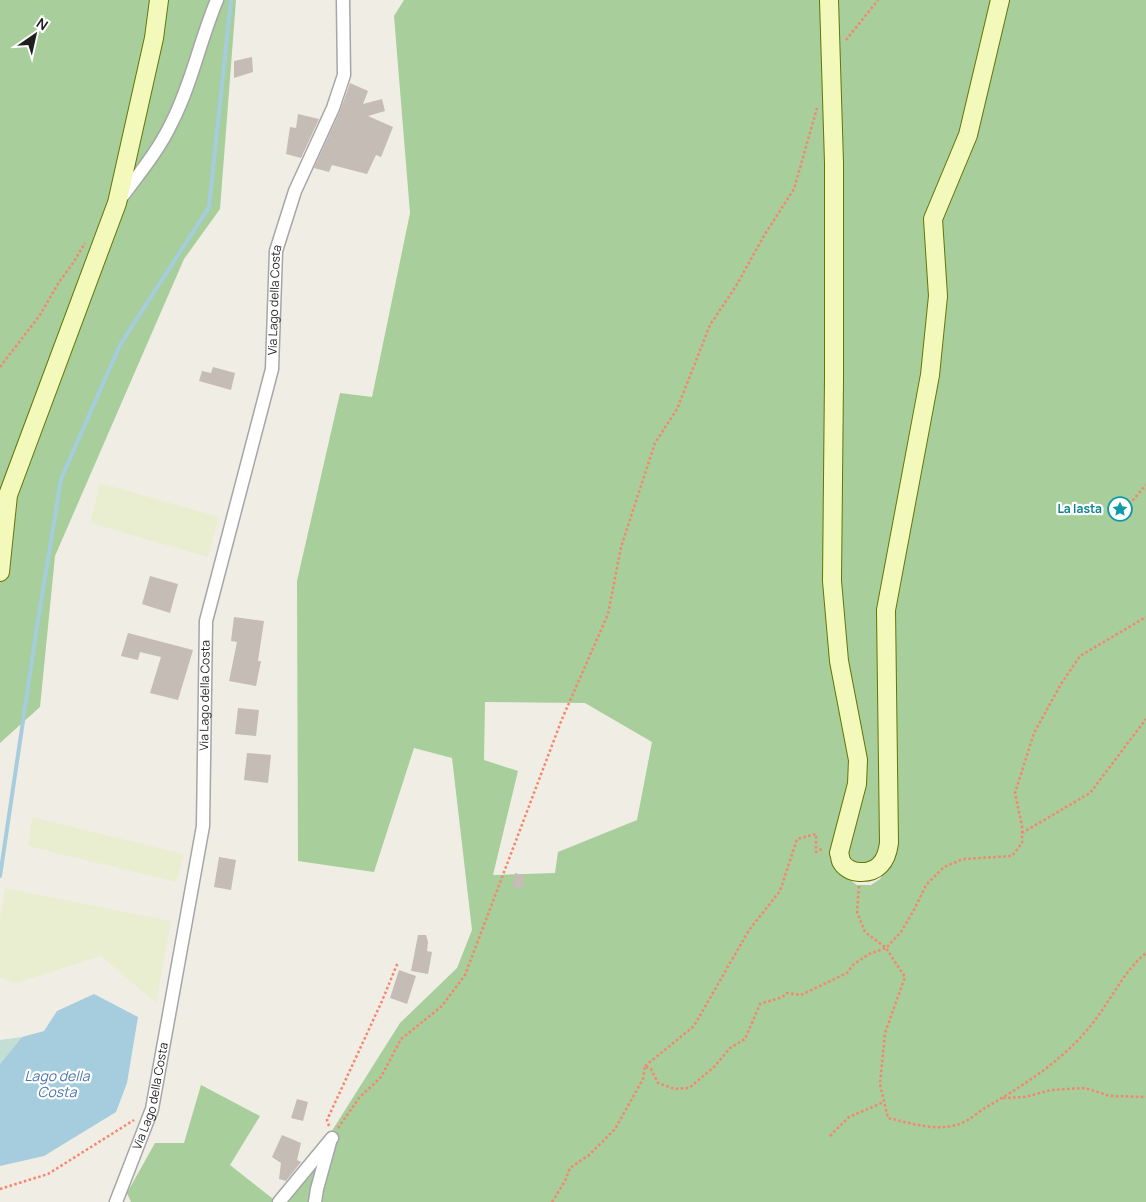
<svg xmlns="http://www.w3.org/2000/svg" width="1146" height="1202" font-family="Manrope,sans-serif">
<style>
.farmland{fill:#eaeed1}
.forest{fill:#a7ce9b;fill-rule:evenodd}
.wetland{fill:#c3ded3}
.water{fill:#a6cddd}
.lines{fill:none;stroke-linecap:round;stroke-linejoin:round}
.stream{stroke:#a6cddd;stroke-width:4}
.building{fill:#c4bcb5}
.street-casing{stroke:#a6a6a6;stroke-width:15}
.secondary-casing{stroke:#637606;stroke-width:20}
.path{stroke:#f8846e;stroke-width:2.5;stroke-dasharray:2.5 2.5;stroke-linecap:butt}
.street{stroke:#fff;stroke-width:12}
.secondary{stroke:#f2f9ba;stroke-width:18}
.labels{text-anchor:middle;stroke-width:4.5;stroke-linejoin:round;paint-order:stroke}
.street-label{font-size:12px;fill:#1f1f1f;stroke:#fff}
.culture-label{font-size:12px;font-weight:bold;fill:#0d838f;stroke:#fff;text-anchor:end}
.water-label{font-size:14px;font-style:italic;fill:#4c77ae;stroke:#fff}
</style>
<rect width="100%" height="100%" fill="#f0ede5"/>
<g class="farmland">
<path d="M100,483L219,517L208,557L90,523Z"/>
<path d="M32,817L184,854L176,882L28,846Z"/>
<path d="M5,888L171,921L156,1003L101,956L16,983L0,978V921Z"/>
</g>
<g class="forest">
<path d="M0,0H236L220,209L184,259L55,556L40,707L0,743Z"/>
<path d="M404,0H822L828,163L826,581L852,760L843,875L857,885H871L880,879L887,869L895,856L897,843L894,611L941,220L1008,0H1146V1202H287L400,1023L457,968L472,930L452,758L414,748L374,872L298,861L297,581L340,393L372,397L410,213L394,16ZM485,702L585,703L652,742L637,820L558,852L555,873L493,875L518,771L484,760Z"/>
<path d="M836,0H992L960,132L925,218L930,296L922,374L878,610L881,850L874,861L865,865L857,863L849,857L847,844L858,812L839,581Z"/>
<path d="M201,1085L260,1116L230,1165L277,1202H131L127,1193L155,1143H184Z"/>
</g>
<path class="wetland" d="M22,1037L0,1064V1040Z"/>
<path class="water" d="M94,994L138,1017L127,1083L116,1112L44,1156L0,1166V1064L22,1037L44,1031L57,1011Z"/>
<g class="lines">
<path class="stream" d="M0,876L37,627L61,479L120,345L209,207L231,0"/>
</g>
<g class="building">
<path d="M252,57L253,72L234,78V61Z"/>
<path d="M350,83L368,91L363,104L382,99L385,111L368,116L393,127L381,157L376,155L367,174L332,165L329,172L314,168L340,111Z"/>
<path d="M298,114L319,119L301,158L286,154L290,127L296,128Z"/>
<path d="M213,367L235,373L231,390L199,381L202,371L211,373Z"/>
<path d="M150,576L178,584L170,613L142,604Z"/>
<path d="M234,617L264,621L258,661H261L256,686L229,681L237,642L231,641Z"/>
<path d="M128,633L193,650L178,700L150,693L161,657L140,652L138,660L121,656Z"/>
<path d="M238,708L259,710L256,736L235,734Z"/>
<path d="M247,753L271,755L268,783L244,780Z"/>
<path d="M219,857L236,860L231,890L214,887Z"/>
<path d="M515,873L525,876L522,889L512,887Z"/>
<path d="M418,935H426L428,942L427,951L432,952L428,974L411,971Z"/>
<path d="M399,970L416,976L407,1004L390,998Z"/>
<path d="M297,1099L308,1102L303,1121L291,1118Z"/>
<path d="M282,1135L301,1143L297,1160L301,1162L286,1181L279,1179L281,1163L272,1157Z"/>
</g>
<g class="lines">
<g class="street-casing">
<g id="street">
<path d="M121,198C139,174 159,150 172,122C192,83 200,40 217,0"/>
<path id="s1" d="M116,1202L152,1109L203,826L206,621L272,369L276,251L295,191L333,108L344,75L343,0"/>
<path d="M279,1202L332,1138"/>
<path d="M315,1202L317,1189L330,1142"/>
</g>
</g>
<g class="secondary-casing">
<g id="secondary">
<path d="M829,0L834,163V379L832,581L839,661L858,760L857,784L839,853C840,855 840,858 841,861C848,875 870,875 880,865C886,859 888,851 889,843L886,610L930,375L938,296L933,219L968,135L1000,0"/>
<path d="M0,572L8,495L117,203L154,38L159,0"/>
</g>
</g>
<g class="path">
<path d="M846,40L878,0"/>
<path d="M0,367L40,315L59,282L73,263L85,243"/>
<path d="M1120,509L1133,500L1146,485"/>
<path d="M1022,833L1090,793L1146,719"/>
<path d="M859,886L857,912L865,932L886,948L905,977L885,1033L880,1084L888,1118C910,1123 934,1131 956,1125C966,1123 977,1113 985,1108C1026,1084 1067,1058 1095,1020C1112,998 1124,971 1146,953"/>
<path d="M645,1066L694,1026L749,930L780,891L797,839L816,834V852L824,848"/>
<path d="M1003,1098L1025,1097L1051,1090L1085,1088L1110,1096L1146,1097"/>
<path d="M329,1126L327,1120L382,1001L398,962"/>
<path d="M338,1128L359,1098L381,1077L401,1039L442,1006L465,975L562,719L608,614L621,547L655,443L677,409L710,325L736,286L765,234L794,189L817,108"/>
<path d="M830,1136L849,1117L884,1102"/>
<path d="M0,1189L48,1174L134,1120"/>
<path d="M552,1202L565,1181L570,1168L589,1155L615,1129L643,1079L645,1066L651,1069L658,1083L675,1089L689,1088L714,1067L730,1048L745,1039L760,1004C770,1000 780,1000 787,993L801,995L847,973L854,964L869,954L886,948L901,932L915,908L926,885L944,867L963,859L1012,856L1022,843V826L1015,793L1034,733L1061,684L1080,656L1146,617"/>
</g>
<use href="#street" class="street"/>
<use href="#secondary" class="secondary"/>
</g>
<defs>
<g id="sight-ring" transform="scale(1.25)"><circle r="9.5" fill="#fff" stroke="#0f9aa8" stroke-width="1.5"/><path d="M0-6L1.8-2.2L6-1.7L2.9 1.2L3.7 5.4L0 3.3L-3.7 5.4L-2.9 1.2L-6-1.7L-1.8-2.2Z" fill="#0f9aa8"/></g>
</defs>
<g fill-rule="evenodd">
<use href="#sight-ring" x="1120" y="509"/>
</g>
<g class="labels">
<g class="street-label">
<text dy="4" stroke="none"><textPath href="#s1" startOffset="922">Via Lago della Costa</textPath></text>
<text dy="4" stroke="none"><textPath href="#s1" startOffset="518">Via Lago della Costa</textPath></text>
<text dy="4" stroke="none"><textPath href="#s1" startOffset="112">Via Lago della Costa</textPath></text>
</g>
<g class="culture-label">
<text x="1102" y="513">La lasta</text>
</g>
<g class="water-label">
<text x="57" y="1081">Lago della<tspan x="57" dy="16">Costa</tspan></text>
</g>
</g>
<g transform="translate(35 35) rotate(34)" stroke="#ffffff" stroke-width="4" paint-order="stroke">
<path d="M0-4L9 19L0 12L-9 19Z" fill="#1f1f1f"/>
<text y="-8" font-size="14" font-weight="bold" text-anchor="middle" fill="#1f1f1f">N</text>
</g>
</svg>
